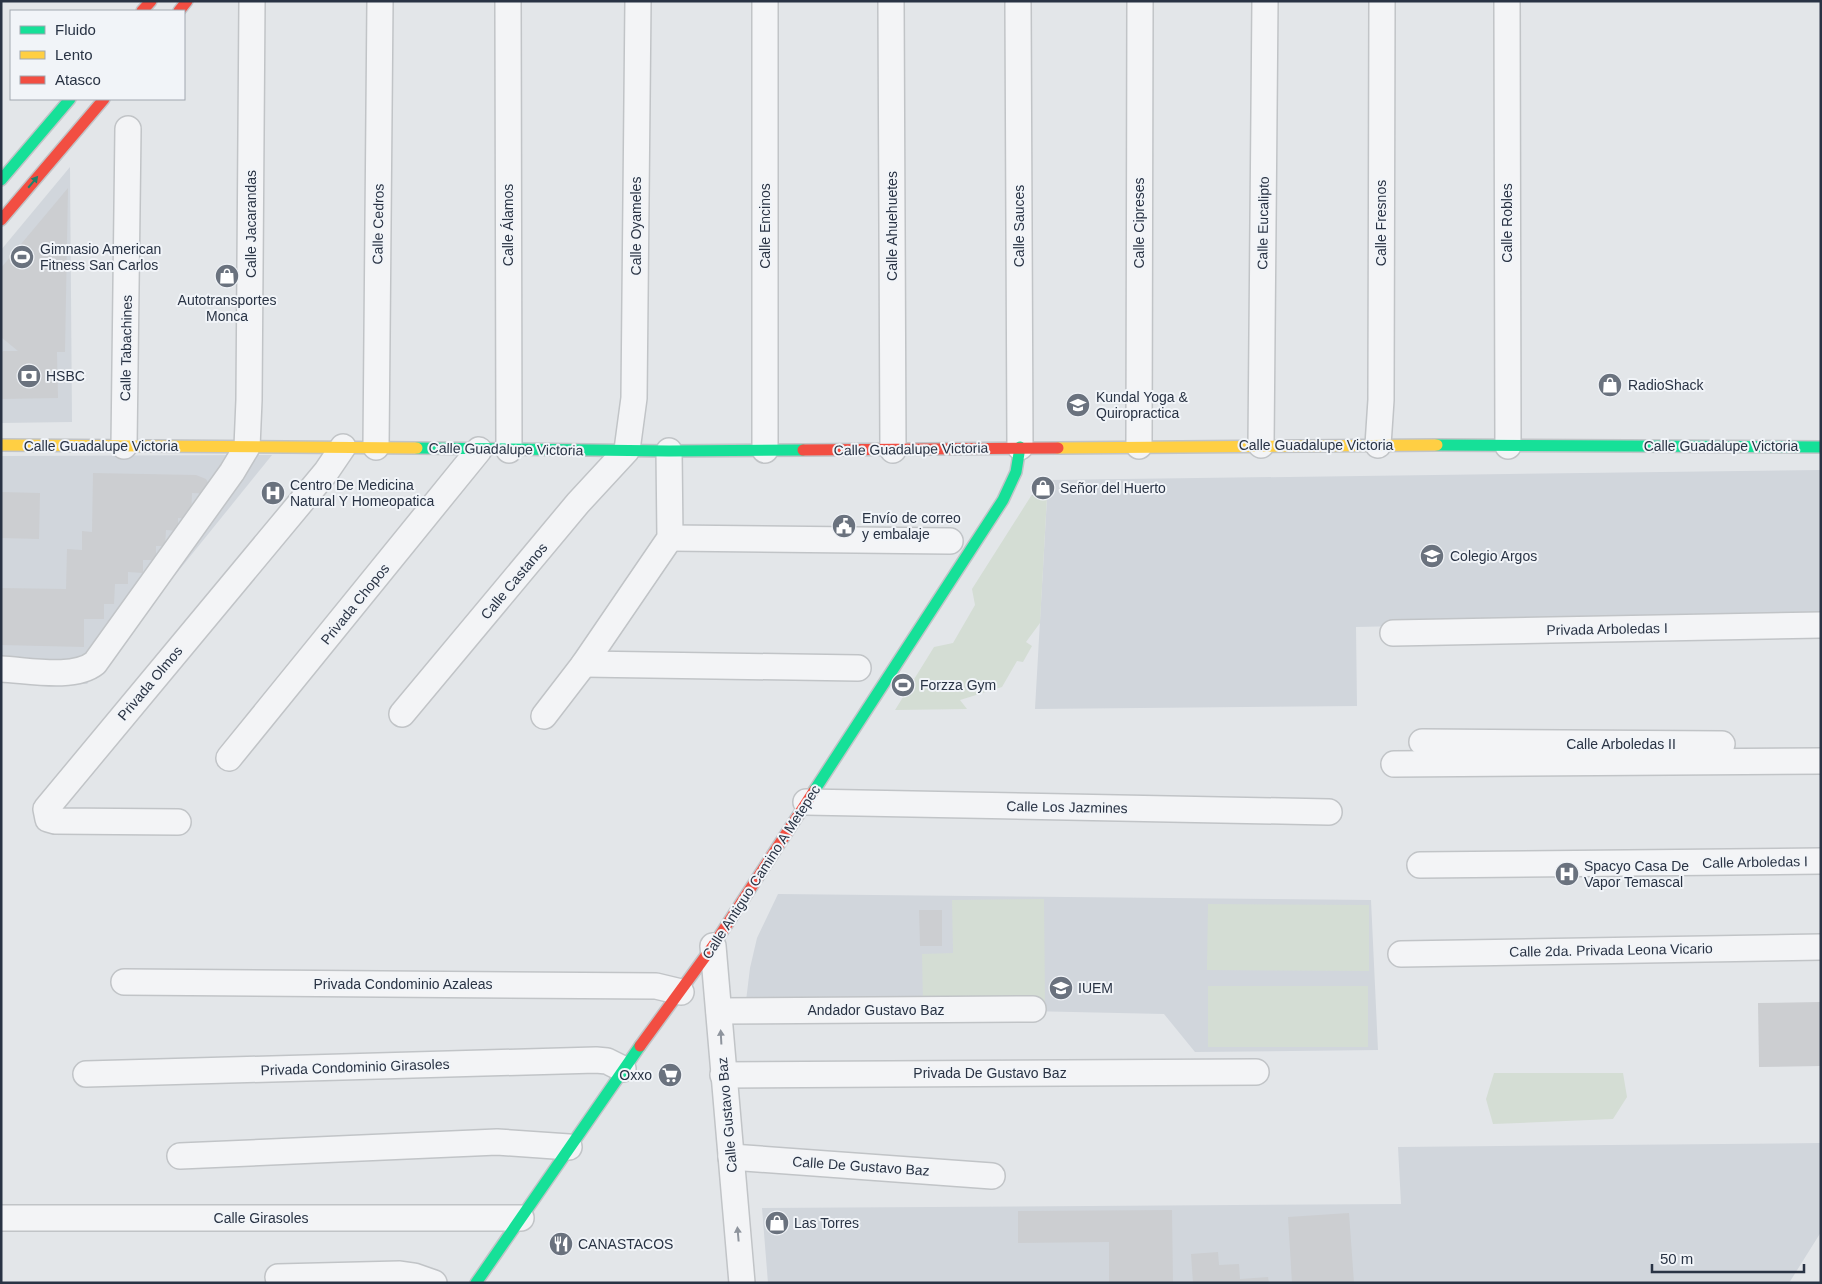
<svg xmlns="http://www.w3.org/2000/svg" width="1822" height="1284" font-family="Helvetica,sans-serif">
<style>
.built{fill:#d1d6dc}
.pitch{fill:#d4ddd4}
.building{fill:#ccced1}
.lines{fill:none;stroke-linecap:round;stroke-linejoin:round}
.street-casing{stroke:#c1c4c7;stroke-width:28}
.fast-casing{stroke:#c1c4c7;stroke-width:14}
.slow-casing{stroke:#c1c4c7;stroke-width:14}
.jam-casing{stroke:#c1c4c7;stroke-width:14}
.street{stroke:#f3f4f6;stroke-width:25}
.fast{stroke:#16e098;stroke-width:11}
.slow{stroke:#ffcf43;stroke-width:11}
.jam{stroke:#f24e42;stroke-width:11}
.oneway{fill:#20816a}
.oneway2{fill:#8e949d}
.labels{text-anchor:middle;stroke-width:4;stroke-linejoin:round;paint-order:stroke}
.street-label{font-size:14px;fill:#293344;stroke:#f1f4f8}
.poi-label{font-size:14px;fill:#293344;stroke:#f1f4f8;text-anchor:start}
</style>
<rect width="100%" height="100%" fill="#e3e6e9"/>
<g class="built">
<path d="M70,167L72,422L1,423V250Z"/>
<path d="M272,455L87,684L1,681V456Z"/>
<path d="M1821,470V617L1356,627L1357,706L1035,709L1048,480Z"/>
<path d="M778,894L1371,900L1378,1050L1195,1052L1164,1014L893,1008L745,1009L750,968L757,938Z"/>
<path d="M1821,1143V1232L1789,1283H768L762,1208L1401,1204L1398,1147Z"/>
</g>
<g class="pitch">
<path d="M1031,496H1047L1040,623L1026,642L1032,646L1023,662L1017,661L1002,687L960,700L967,709L895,710L934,647L953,643L975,605L972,589Z"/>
<path d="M1044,899L1045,1004L923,1007L922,954L953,953L952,900Z"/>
<path d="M1208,904L1369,905V971L1207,970Z"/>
<rect x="1208" y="986" width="160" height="61"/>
<path d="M1494,1073H1623L1627,1097L1613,1119L1493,1124L1486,1099Z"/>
</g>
<g class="building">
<path d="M68,188L65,352H57L58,398L1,399V354L3,351H18L1,337V268Z"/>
<path d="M93,473L196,475L206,479L214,494L192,493L191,519L178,518V531L166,530L165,546H156V560H143V573L128,572V584H115L114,604H104V619H84V647L1,645V588L66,589L67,549L82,550V531L92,532Z"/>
<path d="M1048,480L1047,496H1031Z"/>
<path d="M1,492L40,493L39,539L1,538Z"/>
<path d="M919,910H942V946H920Z"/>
<path d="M1820,1002V1066L1759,1067L1758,1003Z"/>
<path d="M1172,1210L1173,1283H1109V1242L1018,1243V1211Z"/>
<path d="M1349,1213L1354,1283H1292L1288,1217Z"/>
<path d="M1218,1252L1219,1265L1239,1264L1240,1279L1268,1277L1269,1283H1193L1191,1254Z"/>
</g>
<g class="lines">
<g class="street-casing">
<g id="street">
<path d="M508,1L509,450"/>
<path d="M891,1L893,450"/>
<path d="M1507,1L1508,446"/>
<path d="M1018,4L1020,447"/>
<path d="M1261,445L1265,1"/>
<path d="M1378,445L1381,400L1382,1"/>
<path d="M124,446L128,129"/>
<path d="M1139,446L1140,1"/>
<path d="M376,447L380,1"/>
<path d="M765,450V1"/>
<path d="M670,538L950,541"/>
<path d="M1393,633L1821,625"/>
<path d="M584,664L858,668"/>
<path d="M1,669C27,670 74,680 95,663L232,472L247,447L249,400L252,1"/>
<path d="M402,714L578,503L627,450L634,398L638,1"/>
<path d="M544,716L584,664L670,538L669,451"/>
<path d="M1422,742L1722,744"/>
<path d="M229,758L479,450"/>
<path d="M1394,764L1821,761"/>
<path d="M806,802L1329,812"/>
<path d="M178,822L55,821L48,819L46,809L326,472L343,447"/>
<path d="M1420,865L1821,861"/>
<path d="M713,946L742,1283"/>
<path d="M1401,954L1821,947"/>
<path d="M124,982L656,986L681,992"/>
<path d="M719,1011L1033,1009"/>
<path d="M86,1074L596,1060L607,1061L623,1069"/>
<path d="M723,1075L1256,1072"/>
<path d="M180,1156L497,1142L569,1147"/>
<path d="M731,1157L992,1176"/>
<path d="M1,1218H521"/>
<path d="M278,1277L400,1274L414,1276L434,1283"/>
</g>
</g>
<g class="fast-casing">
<g id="fast">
<path d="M1,180L70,99"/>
<path d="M1437,445L1821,447"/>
<path d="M417,448L669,451L803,450"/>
<path d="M814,791L1003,500L1016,472L1020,447"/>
<path d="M476,1283L640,1046"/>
</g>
</g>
<g class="slow-casing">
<g id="slow">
<path d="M1,445L417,448"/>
<path d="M1058,448L1437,445"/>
</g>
</g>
<g class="jam-casing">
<g id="jam">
<path d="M142,11L151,1"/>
<path d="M179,11L187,1"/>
<path d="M1,220L104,99"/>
<path d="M803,450L1058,448"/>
<path d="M640,1046L713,946L814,791"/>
</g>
</g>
<use href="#street" class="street"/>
<use href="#fast" class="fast"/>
<use href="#slow" class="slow"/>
<use href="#jam" class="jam"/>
</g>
<defs><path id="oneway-solid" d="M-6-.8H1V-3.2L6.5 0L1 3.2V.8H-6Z" transform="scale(1.25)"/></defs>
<use class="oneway" href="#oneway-solid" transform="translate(33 182) rotate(-50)"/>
<g class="oneway2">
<use href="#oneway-solid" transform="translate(721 1037) rotate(-93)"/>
<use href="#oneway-solid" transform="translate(738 1234) rotate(-95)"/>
</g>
<defs>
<g id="stadium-disc" transform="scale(1.25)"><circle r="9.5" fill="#6a727e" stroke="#f1f4f8"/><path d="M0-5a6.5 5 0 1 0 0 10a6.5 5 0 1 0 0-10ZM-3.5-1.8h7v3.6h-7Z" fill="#fff"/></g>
<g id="shop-disc" transform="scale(1.25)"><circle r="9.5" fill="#6a727e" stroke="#f1f4f8"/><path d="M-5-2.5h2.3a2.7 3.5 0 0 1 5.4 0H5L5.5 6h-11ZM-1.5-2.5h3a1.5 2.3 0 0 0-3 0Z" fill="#fff"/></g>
<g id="bank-disc" transform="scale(1.25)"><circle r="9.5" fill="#6a727e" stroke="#f1f4f8"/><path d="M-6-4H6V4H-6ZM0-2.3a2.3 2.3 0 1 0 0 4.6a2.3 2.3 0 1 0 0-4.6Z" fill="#fff"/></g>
<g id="school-disc" transform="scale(1.25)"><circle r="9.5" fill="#6a727e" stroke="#f1f4f8"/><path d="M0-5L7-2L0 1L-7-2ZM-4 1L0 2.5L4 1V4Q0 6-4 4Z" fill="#fff"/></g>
<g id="hospital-disc" transform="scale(1.25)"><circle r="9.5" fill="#6a727e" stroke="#f1f4f8"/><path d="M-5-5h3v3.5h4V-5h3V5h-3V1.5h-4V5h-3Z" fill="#fff"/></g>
<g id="civic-disc" transform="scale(1.25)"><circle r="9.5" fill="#6a727e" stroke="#f1f4f8"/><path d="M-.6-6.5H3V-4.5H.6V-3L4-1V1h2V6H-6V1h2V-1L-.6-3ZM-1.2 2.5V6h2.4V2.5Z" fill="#fff"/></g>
<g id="university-disc" transform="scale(1.25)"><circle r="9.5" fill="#6a727e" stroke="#f1f4f8"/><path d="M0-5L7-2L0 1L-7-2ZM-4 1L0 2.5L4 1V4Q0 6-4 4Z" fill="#fff"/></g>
<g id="supermarket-disc" transform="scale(1.25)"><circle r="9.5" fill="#6a727e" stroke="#f1f4f8"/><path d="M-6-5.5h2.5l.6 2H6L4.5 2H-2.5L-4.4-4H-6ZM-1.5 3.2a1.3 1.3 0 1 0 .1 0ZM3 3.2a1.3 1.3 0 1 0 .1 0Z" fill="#fff"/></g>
<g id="restaurant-disc" transform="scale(1.25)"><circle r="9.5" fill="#6a727e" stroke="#f1f4f8"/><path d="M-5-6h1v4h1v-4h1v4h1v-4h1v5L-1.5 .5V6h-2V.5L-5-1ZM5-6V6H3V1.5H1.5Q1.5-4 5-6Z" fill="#fff"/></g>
</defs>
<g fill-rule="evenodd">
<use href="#stadium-disc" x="22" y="257"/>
<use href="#shop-disc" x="227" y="276"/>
<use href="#bank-disc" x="29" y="376"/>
<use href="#shop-disc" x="1610" y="385"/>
<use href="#school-disc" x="1078" y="405"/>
<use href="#shop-disc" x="1043" y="488"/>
<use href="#hospital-disc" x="273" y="493"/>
<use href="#civic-disc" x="844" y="526"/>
<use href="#school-disc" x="1432" y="556"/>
<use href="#stadium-disc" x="903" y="685"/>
<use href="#hospital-disc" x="1567" y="874"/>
<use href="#university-disc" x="1061" y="988"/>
<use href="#supermarket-disc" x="670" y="1075"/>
<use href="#shop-disc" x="777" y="1223"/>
<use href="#restaurant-disc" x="561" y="1244"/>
</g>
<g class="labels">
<g class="street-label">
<text transform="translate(1139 223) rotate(-90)" y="5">Calle Cipreses</text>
<text transform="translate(1263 223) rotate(-89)" y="5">Calle Eucalipto</text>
<text transform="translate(1381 223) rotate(-90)" y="5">Calle Fresnos</text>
<text transform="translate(1507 223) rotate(-90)" y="5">Calle Robles</text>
<text transform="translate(251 224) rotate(-90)" y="5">Calle Jacarandas</text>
<text transform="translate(378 224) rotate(-89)" y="5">Calle Cedros</text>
<text transform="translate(508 225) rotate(-90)" y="5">Calle Álamos</text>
<text transform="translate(636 226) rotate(-90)" y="5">Calle Oyameles</text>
<text transform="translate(765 226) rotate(-90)" y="5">Calle Encinos</text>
<text transform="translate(892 226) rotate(-90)" y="5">Calle Ahuehuetes</text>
<text transform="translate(1019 226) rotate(-90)" y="5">Calle Sauces</text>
<text transform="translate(126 348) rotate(-89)" y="5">Calle Tabachines</text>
<text x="1316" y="450">Calle Guadalupe Victoria</text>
<text x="101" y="451">Calle Guadalupe Victoria</text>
<text x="1721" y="451">Calle Guadalupe Victoria</text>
<text transform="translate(506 449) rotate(1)" y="5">Calle Guadalupe Victoria</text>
<text transform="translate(911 449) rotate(-1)" y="5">Calle Guadalupe Victoria</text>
<text transform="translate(514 581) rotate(-50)" y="5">Calle Castanos</text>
<text transform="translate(355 604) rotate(-51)" y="5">Privada Chopos</text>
<text transform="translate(1607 629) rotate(-1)" y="5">Privada Arboledas I</text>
<text transform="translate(150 683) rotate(-50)" y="5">Privada Olmos</text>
<text x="1621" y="749">Calle Arboledas II</text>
<text transform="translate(1067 807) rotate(1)" y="5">Calle Los Jazmines</text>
<text transform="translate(1755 862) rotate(-1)" y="5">Calle Arboledas I</text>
<text transform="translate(761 872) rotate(-57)" y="5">Calle Antiguo Camino A Metepec</text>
<text transform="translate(1611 950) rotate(-1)" y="5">Calle 2da. Privada Leona Vicario</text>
<text x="403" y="989">Privada Condominio Azaleas</text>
<text x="876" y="1015">Andador Gustavo Baz</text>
<text transform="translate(355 1067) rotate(-2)" y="5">Privada Condominio Girasoles</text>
<text x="990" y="1078">Privada De Gustavo Baz</text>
<text transform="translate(727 1115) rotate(-95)" y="5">Calle Gustavo Baz</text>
<text transform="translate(861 1166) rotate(4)" y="5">Calle De Gustavo Baz</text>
<text x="261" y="1223">Calle Girasoles</text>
</g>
<g class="poi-label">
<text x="40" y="254">Gimnasio American<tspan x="40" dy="16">Fitness San Carlos</tspan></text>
<text x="227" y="305" text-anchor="middle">Autotransportes<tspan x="227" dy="16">Monca</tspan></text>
<text x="46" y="381">HSBC</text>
<text x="1628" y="390">RadioShack</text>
<text x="1096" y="402">Kundal Yoga &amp;<tspan x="1096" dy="16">Quiropractica</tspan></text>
<text x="290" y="490">Centro De Medicina<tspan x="290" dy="16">Natural Y Homeopatica</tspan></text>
<text x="1060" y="493">Señor del Huerto</text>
<text x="862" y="523">Envío de correo<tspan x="862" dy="16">y embalaje</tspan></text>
<text x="1450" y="561">Colegio Argos</text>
<text x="920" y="690">Forzza Gym</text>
<text x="1584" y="871">Spacyo Casa De<tspan x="1584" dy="16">Vapor Temascal</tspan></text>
<text x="1078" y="993">IUEM</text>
<text x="652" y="1080" text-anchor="end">Oxxo</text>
<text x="794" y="1228">Las Torres</text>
<text x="578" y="1249">CANASTACOS</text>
</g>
</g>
<rect width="1822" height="1284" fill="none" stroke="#293344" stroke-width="5"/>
<rect x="10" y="10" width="175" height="90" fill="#f1f4f8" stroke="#a1a7b0"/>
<rect x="20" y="26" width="25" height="8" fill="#16e098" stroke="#a1a7b0"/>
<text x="55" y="35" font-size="15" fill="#293344">Fluido</text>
<rect x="20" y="51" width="25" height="8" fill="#ffcf43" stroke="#a1a7b0"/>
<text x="55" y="60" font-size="15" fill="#293344">Lento</text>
<rect x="20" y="76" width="25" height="8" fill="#f24e42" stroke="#a1a7b0"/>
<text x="55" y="85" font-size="15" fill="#293344">Atasco</text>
<path d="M1652 1264v8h152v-8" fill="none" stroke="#293344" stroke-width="2.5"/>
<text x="1660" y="1264" font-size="15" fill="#293344" stroke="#f1f4f8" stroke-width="4" paint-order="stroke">50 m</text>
</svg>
